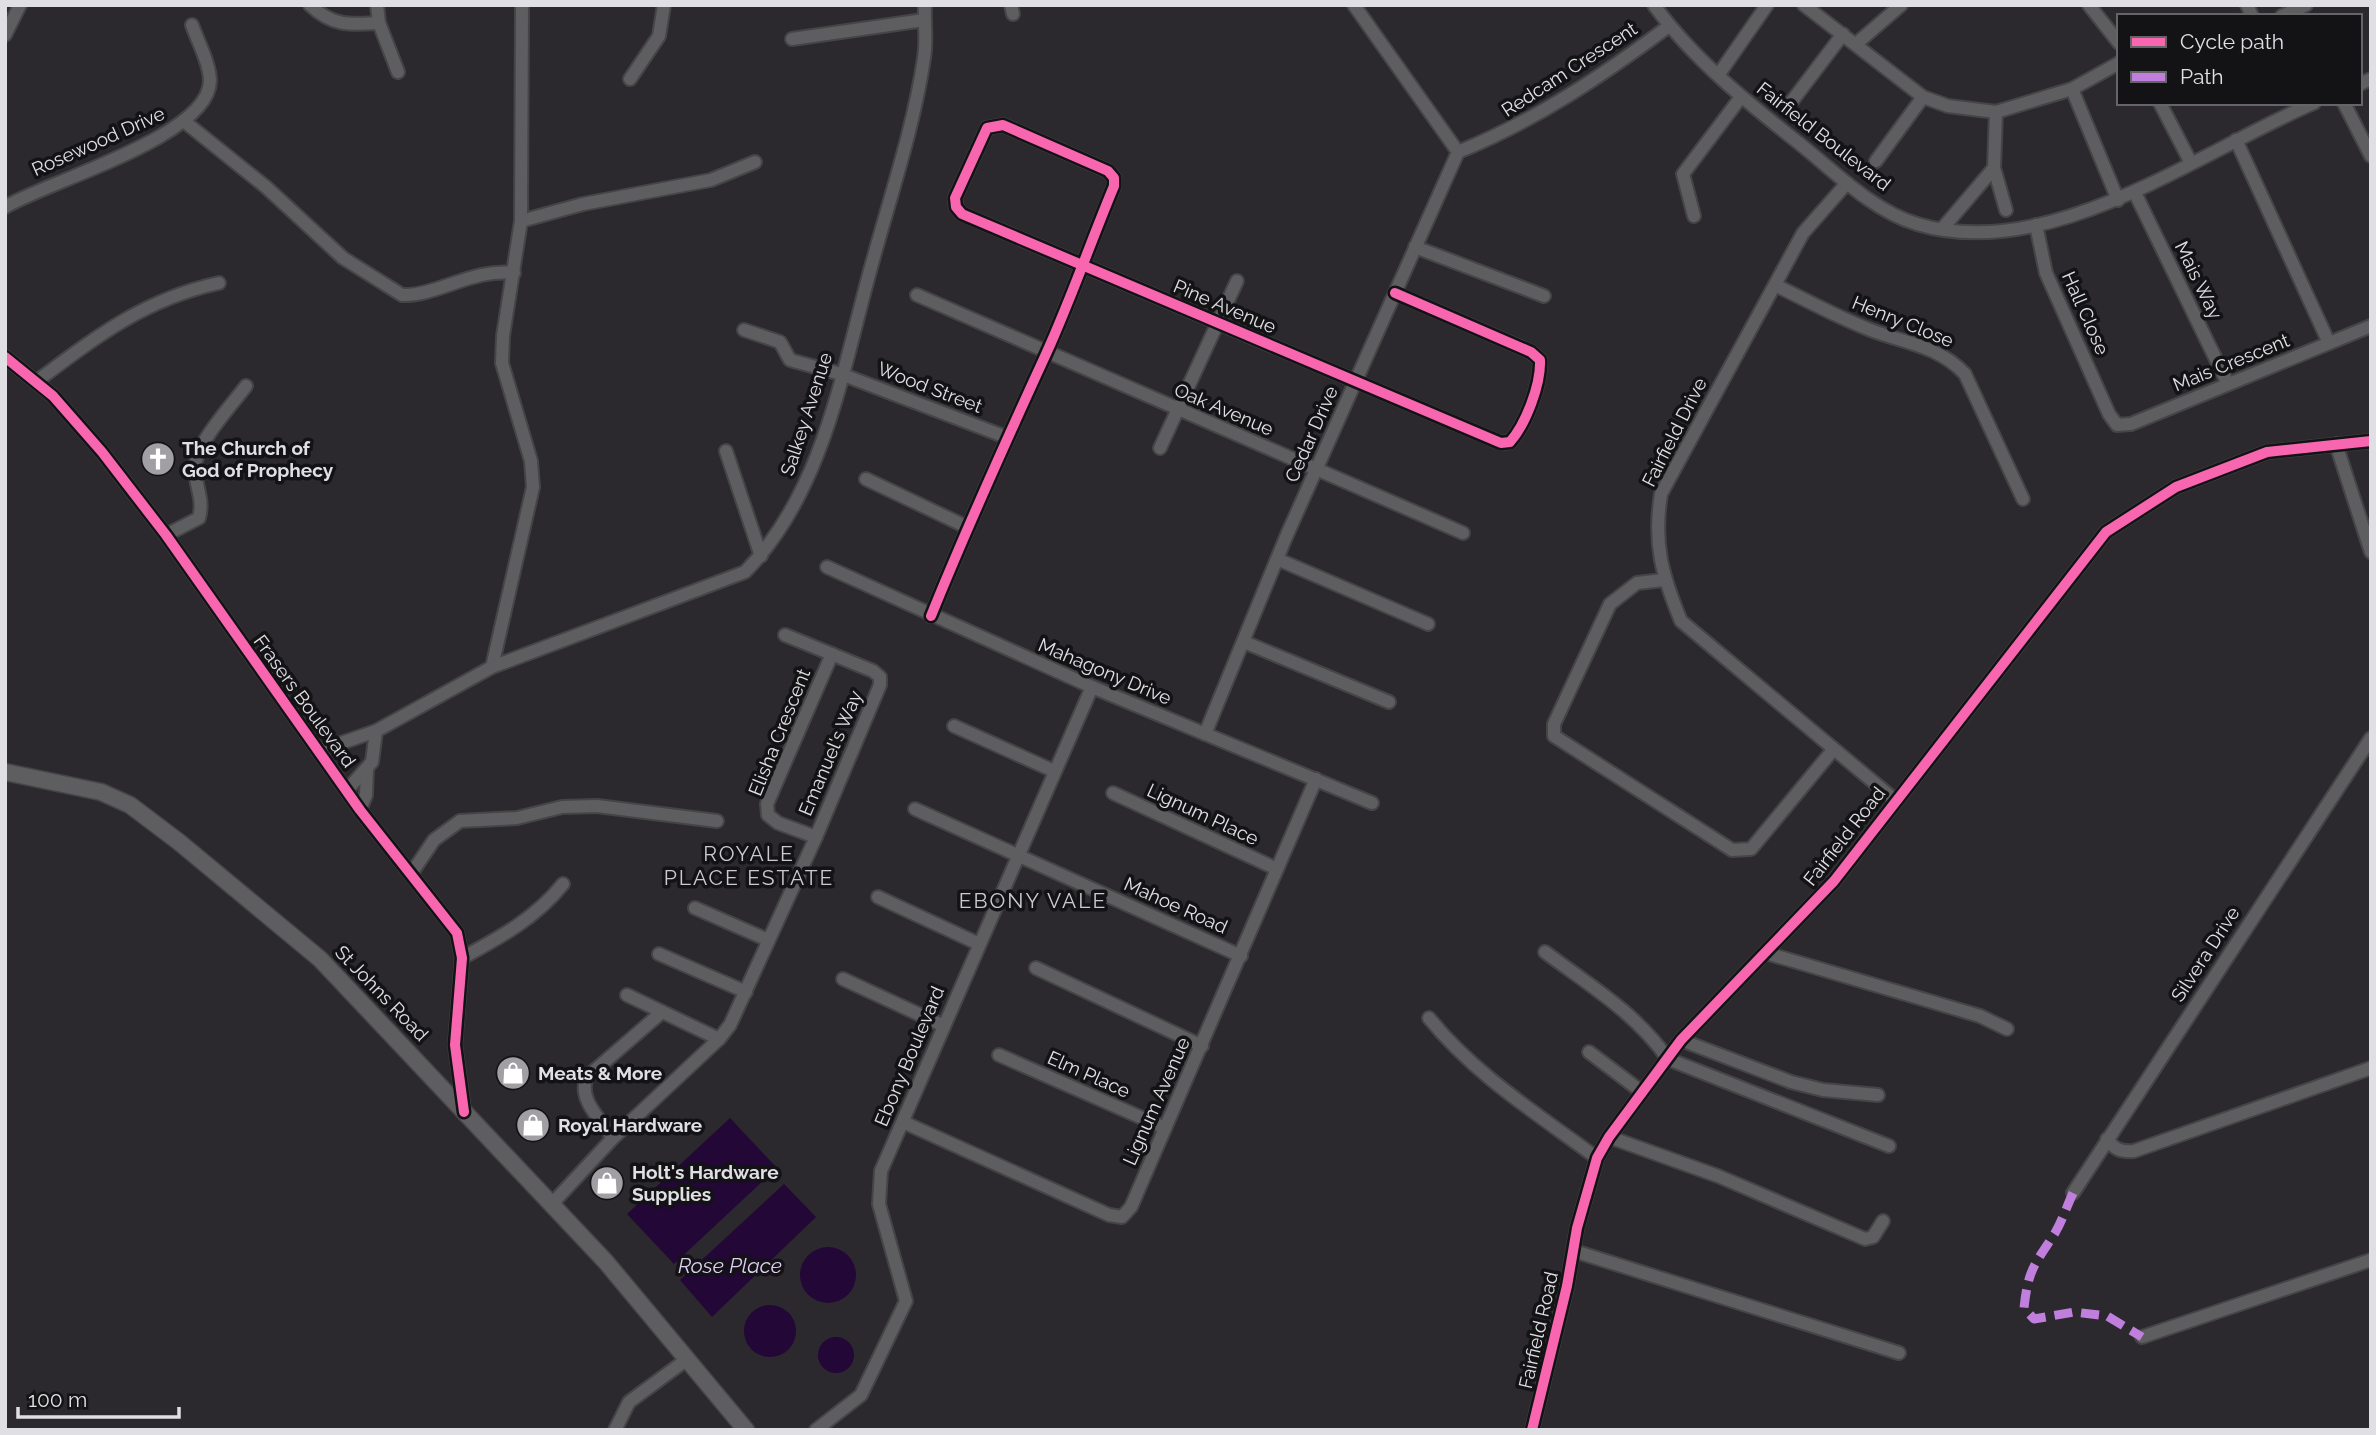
<svg xmlns="http://www.w3.org/2000/svg" width="2376" height="1435" font-family="Raleway,sans-serif">
<style>
.water{fill:#230737}
.lines{fill:none;stroke-linecap:round;stroke-linejoin:round}
.minor-casing{stroke:#454446;stroke-width:16}
.secondary-casing{stroke:#454446;stroke-width:19}
.minor{stroke:#5e5d60;stroke-width:12}
.secondary{stroke:#5e5d60;stroke-width:16}
.quiet{stroke:#c07fdc;stroke-width:9;stroke-dasharray:18 9;stroke-linecap:butt}
.cycleway-casing{stroke:#131214;stroke-width:15}
.cycleway{stroke:#f766af;stroke-width:10}
.labels{text-anchor:middle;stroke-width:7;stroke-linejoin:round;paint-order:stroke}
.street-label{font-size:19px;fill:#e0dfe3;stroke:#131214}
.poi-label{font-size:19px;font-weight:bold;fill:#e0dfe3;stroke:#131214;text-anchor:start}
.neighbourhood-label{font-size:21px;letter-spacing:2px;fill:#cbc8d0;stroke:#131214}
.water-label{font-size:21px;font-style:italic;fill:#dfcdf6;stroke:#131214}
</style>
<rect width="100%" height="100%" fill="#2b292d"/>
<g class="water">
<path d="M730,1118L777,1168L674,1264L627,1214Z"/>
<path d="M784,1184L816,1217L712,1317L680,1280Z"/>
<circle cx="828" cy="1275" r="28"/>
<circle cx="770" cy="1331" r="26"/>
<circle cx="836" cy="1355" r="18"/>
</g>
<g class="lines">
<g class="minor-casing">
<g id="minor">
<path d="M310,5C332,26 349,25 379,23"/>
<path d="M377,5L379,23L398,72"/>
<path d="M1011,5L1013,14"/>
<path d="M1354,5L1458,152"/>
<path d="M1654,5C1693,59 1748,103 1800,144C1835,172 1873,211 1917,224C2049,264 2198,152 2314,103"/>
<path d="M1804,5L1923,97L1948,106L1996,112L2072,89L2119,63"/>
<path d="M2089,5L2119,43"/>
<path d="M2247,5L2252,16"/>
<path d="M2282,16L2306,5"/>
<path d="M5,35L20,5"/>
<path d="M792,39L924,20"/>
<path d="M1856,44L1901,5"/>
<path d="M1719,74L1767,5"/>
<path d="M630,79L659,36L664,5"/>
<path d="M2360,84L2371,79"/>
<path d="M2072,89L2118,200"/>
<path d="M2160,103L2191,163"/>
<path d="M2344,103L2371,156"/>
<path d="M1786,109L1843,34"/>
<path d="M1996,112L1994,168L2006,210"/>
<path d="M185,122L266,187L343,258L402,295C438,296 472,268 514,273"/>
<path d="M2236,140L2329,343"/>
<path d="M1458,152C1535,121 1602,76 1669,26"/>
<path d="M1876,161L1923,97"/>
<path d="M1847,183L1803,233L1661,494C1653,544 1662,575 1681,621L1895,800"/>
<path d="M2135,193L2228,384"/>
<path d="M5,207C48,181 209,137 210,81C210,64 198,42 192,25"/>
<path d="M1694,216L1683,174L1741,97"/>
<path d="M521,221L583,204L711,180L755,162"/>
<path d="M2036,225L2046,273L2109,414L2117,425L2131,424L2371,326"/>
<path d="M1942,229L1994,168"/>
<path d="M1415,247L1544,296"/>
<path d="M1775,285C1806,300 1837,317 1868,329C1903,343 1938,345 1965,374L2023,499"/>
<path d="M917,295L1463,533"/>
<path d="M744,330L780,342L790,360L841,374L1006,437"/>
<path d="M5,357L53,396L102,452L166,535L360,810L457,933L462,958L455,1045L464,1111"/>
<path d="M37,381C97,336 145,299 219,283"/>
<path d="M2336,444L2371,552"/>
<path d="M1160,448L1237,281"/>
<path d="M726,451L761,556"/>
<path d="M866,479L967,527"/>
<path d="M166,535L199,518C204,500 196,488 195,470C193,446 232,405 246,386"/>
<path d="M1277,559L1428,624"/>
<path d="M827,567L1092,687L1372,803"/>
<path d="M1664,580L1637,583L1610,604L1554,724V736L1732,850L1751,849L1833,750"/>
<path d="M931,616C967,527 1006,441 1046,354C1071,299 1091,241 1114,186V178L1108,171L1003,125L987,128L955,198L956,207L962,214L1501,443L1510,442C1526,424 1541,384 1540,360L1531,352L1395,293"/>
<path d="M1244,642L1389,702"/>
<path d="M492,667L533,487L531,461L502,363L503,336L521,221L522,5"/>
<path d="M954,726L1054,771"/>
<path d="M1205,734L1286,537L1458,152"/>
<path d="M318,751L376,731L492,667L745,572C825,491 843,366 873,260C891,194 914,126 924,58C927,41 924,23 925,5"/>
<path d="M348,789L372,762L376,731"/>
<path d="M1113,793L1277,869"/>
<path d="M915,809L1241,956"/>
<path d="M360,810L366,795L367,769"/>
<path d="M816,837L778,823L768,815L767,804L832,654"/>
<path d="M411,874L434,840L460,821L517,818L562,807L597,806L717,821"/>
<path d="M878,897L979,944"/>
<path d="M695,908L768,940"/>
<path d="M1545,952C1589,985 1636,1013 1668,1059L1889,1146"/>
<path d="M1766,953L1980,1016L2007,1029"/>
<path d="M659,954L746,992"/>
<path d="M462,958C499,938 536,918 563,884"/>
<path d="M1036,968L1202,1046"/>
<path d="M843,979L942,1025"/>
<path d="M627,995L719,1039"/>
<path d="M1429,1018C1475,1075 1539,1115 1597,1158"/>
<path d="M1681,1040L1791,1082L1823,1090L1878,1095"/>
<path d="M1589,1052L1642,1092"/>
<path d="M999,1055L1165,1128"/>
<path d="M903,1122L1109,1215L1122,1217L1131,1207L1316,779"/>
<path d="M1609,1137L1718,1176L1865,1239L1873,1237L1883,1221"/>
<path d="M613,1138C601,1120 577,1099 587,1077L662,1012"/>
<path d="M2107,1139C2114,1149 2120,1152 2134,1151L2371,1068"/>
<path d="M2073,1193L2371,738"/>
<path d="M551,1205L613,1138L719,1039L730,1025L816,837L880,685V677L873,671L785,635"/>
<path d="M1574,1251L1899,1353"/>
<path d="M2142,1337L2371,1260"/>
<path d="M615,1430L629,1402L686,1360"/>
<path d="M816,1430L861,1395L906,1301L879,1204L881,1171L1092,687"/>
<path d="M1532,1430L1567,1286L1577,1228L1597,1158L1609,1137L1681,1040L1834,881L2106,532L2176,487L2267,452L2371,441"/>
</g>
</g>
<g class="secondary-casing">
<path id="secondary" d="M5,772L101,792L130,805L179,842L320,959L606,1262L746,1430"/>
</g>
<use href="#minor" class="minor"/>
<use href="#secondary" class="secondary"/>
<path class="quiet" d="M2073,1193C2067,1206 2062,1221 2055,1233C2035,1264 2028,1269 2024,1308L2034,1319L2074,1312L2107,1316L2142,1337"/>
<g class="cycleway-casing">
<g id="cycleway">
<path d="M5,357L53,396L102,452L166,535L360,810L457,933L462,958L455,1045L464,1112"/>
<path d="M931,616C967,527 1006,441 1046,354C1071,299 1091,241 1114,186V178L1108,171L1003,125L987,128L955,198L956,207L962,214L1501,443L1510,442C1526,424 1541,384 1540,360L1531,352L1395,293"/>
<path d="M1532,1430L1567,1286L1577,1228L1597,1158L1609,1137L1681,1040L1834,881L2106,532L2176,487L2267,452L2371,441"/>
</g>
</g>
<use href="#cycleway" class="cycleway"/>
</g>
<defs>
<g id="church-disc" transform="scale(1.75)"><circle r="9.5" fill="#a19fa3" stroke="#131214"/><path d="M-1.2-6h2.4v3.5h3.3v2.4h-3.3V6h-2.4V-.1h-3.3v-2.4h3.3Z" fill="#fff"/></g>
<g id="shop-disc" transform="scale(1.75)"><circle r="9.5" fill="#a19fa3" stroke="#131214"/><path d="M-5-2.5h2.3a2.7 3.5 0 0 1 5.4 0H5L5.5 6h-11ZM-1.5-2.5h3a1.5 2.3 0 0 0-3 0Z" fill="#fff"/></g>
</defs>
<g fill-rule="evenodd">
<use href="#church-disc" x="158" y="459"/>
<use href="#shop-disc" x="513" y="1073"/>
<use href="#shop-disc" x="533" y="1125"/>
<use href="#shop-disc" x="607" y="1183"/>
</g>
<g class="labels">
<g class="street-label">
<text transform="translate(1569 69) rotate(-33)" y="7">Redcam Crescent</text>
<text transform="translate(1824 136) rotate(38)" y="7">Fairfield Boulevard</text>
<text transform="translate(98 141) rotate(-24)" y="7">Rosewood Drive</text>
<text transform="translate(2199 280) rotate(64)" y="7">Mais Way</text>
<text transform="translate(1225 306) rotate(23)" y="7">Pine Avenue</text>
<text transform="translate(2086 313) rotate(66)" y="7">Hall Close</text>
<text transform="translate(1903 321) rotate(22)" y="7">Henry Close</text>
<text transform="translate(2231 362) rotate(-22)" y="7">Mais Crescent</text>
<text transform="translate(930 387) rotate(21)" y="7">Wood Street</text>
<text transform="translate(1224 409) rotate(23)" y="7">Oak Avenue</text>
<text transform="translate(806 414) rotate(-72)" y="7">Salkey Avenue</text>
<text transform="translate(1674 432) rotate(-63)" y="7">Fairfield Drive</text>
<text transform="translate(1311 434) rotate(-66)" y="7">Cedar Drive</text>
<text transform="translate(1105 671) rotate(23)" y="7">Mahagony Drive</text>
<text transform="translate(305 701) rotate(54)" y="7">Frasers Boulevard</text>
<text transform="translate(779 732) rotate(-68)" y="7">Elisha Crescent</text>
<text transform="translate(830 753) rotate(-67)" y="7">Emanuel's Way</text>
<text transform="translate(1203 814) rotate(25)" y="7">Lignum Place</text>
<text transform="translate(1844 836) rotate(-52)" y="7">Fairfield Road</text>
<text transform="translate(1176 905) rotate(24)" y="7">Mahoe Road</text>
<text transform="translate(2205 954) rotate(-57)" y="7">Silvera Drive</text>
<text transform="translate(382 993) rotate(46)" y="7">St Johns Road</text>
<text transform="translate(909 1056) rotate(-67)" y="7">Ebony Boulevard</text>
<text transform="translate(1089 1074) rotate(24)" y="7">Elm Place</text>
<text transform="translate(1156 1101) rotate(-66)" y="7">Lignum Avenue</text>
<text transform="translate(1538 1330) rotate(-77)" y="7">Fairfield Road</text>
</g>
<g class="poi-label">
<text x="182" y="455">The Church of<tspan x="182" dy="22">God of Prophecy</tspan></text>
<text x="538" y="1080">Meats &amp; More</text>
<text x="558" y="1132">Royal Hardware</text>
<text x="632" y="1179">Holt's Hardware<tspan x="632" dy="22">Supplies</tspan></text>
</g>
<g class="neighbourhood-label">
<text x="749" y="861">ROYALE<tspan x="749" dy="24">PLACE ESTATE</tspan></text>
<text x="1033" y="908">EBONY VALE</text>
</g>
<g class="water-label">
<text x="730" y="1273">Rose Place</text>
</g>
</g>
<rect width="2376" height="1435" fill="none" stroke="#e0dfe3" stroke-width="14"/>
<rect x="2117" y="14" width="245" height="91" fill="#131214" stroke="#656467" stroke-width="2"/>
<rect x="2131" y="37" width="35" height="10" fill="#f766af" stroke="#656467" stroke-width="2"/>
<text x="2180" y="49" font-size="21" fill="#e0dfe3">Cycle path</text>
<rect x="2131" y="72" width="35" height="10" fill="#c07fdc" stroke="#656467" stroke-width="2"/>
<text x="2180" y="84" font-size="21" fill="#e0dfe3">Path</text>
<path d="M18 1407v10h161v-10" fill="none" stroke="#e0dfe3" stroke-width="3.5"/>
<text x="28" y="1407" font-size="21" fill="#e0dfe3" stroke="#131214" stroke-width="5" paint-order="stroke">100 m</text>
</svg>
